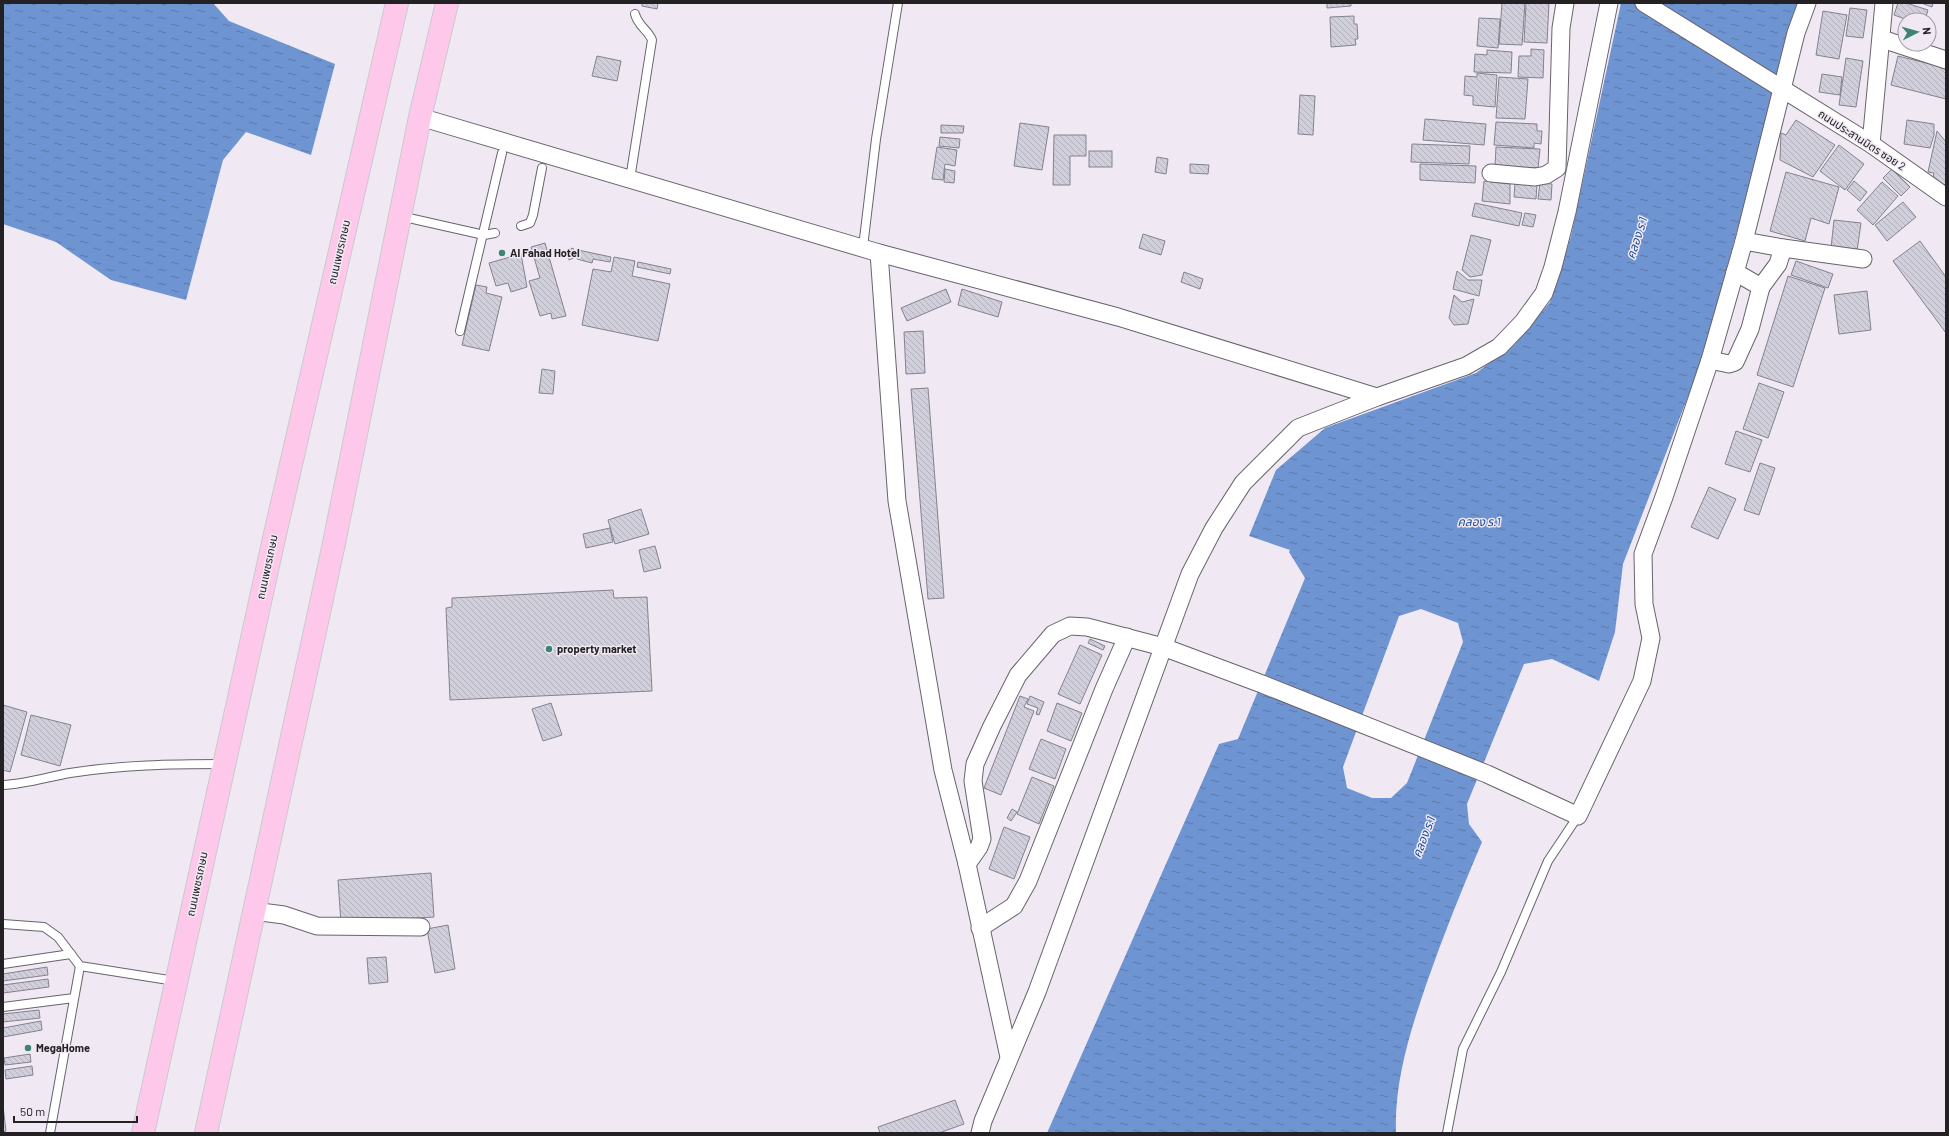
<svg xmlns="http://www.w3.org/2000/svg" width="1949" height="1136" font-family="Barlow,'Noto Sans Thai',sans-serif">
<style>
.water{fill:url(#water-ripples);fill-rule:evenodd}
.building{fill:url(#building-back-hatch);stroke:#83828d}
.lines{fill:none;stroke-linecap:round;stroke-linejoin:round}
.service-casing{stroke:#69636c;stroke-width:10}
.minor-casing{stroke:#69636c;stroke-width:19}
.trunk-casing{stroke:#cacacb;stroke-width:24}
.service{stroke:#fff;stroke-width:8}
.minor{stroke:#fff;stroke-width:17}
.trunk{stroke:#fec8ea;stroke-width:22}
.poi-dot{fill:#3f8376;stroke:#f0e9f3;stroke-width:1.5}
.labels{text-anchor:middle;stroke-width:3;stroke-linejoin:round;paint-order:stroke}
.street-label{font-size:11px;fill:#242125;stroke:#f0e9f3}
.poi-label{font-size:11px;font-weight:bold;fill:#242125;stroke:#f0e9f3;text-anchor:start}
.water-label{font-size:12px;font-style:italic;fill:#214c98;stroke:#f0e9f3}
</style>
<defs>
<pattern id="water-ripples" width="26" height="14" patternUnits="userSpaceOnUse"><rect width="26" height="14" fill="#6f94d2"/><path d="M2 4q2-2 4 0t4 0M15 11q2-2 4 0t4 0" fill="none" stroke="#5b78aa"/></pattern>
<pattern id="building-back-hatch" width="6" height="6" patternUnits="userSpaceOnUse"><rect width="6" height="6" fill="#d0cfdb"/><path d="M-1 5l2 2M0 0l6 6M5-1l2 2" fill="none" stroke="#b2b1bc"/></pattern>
</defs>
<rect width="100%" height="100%" fill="#f0e9f3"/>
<g class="water">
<path d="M3,3H213L229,21L335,64L311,155L246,132L223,160L186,300L111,280L56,242L3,224Z"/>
<path d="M1621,3H1799L1701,363L1623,564L1615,632L1599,681L1552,659L1524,664L1467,804L1469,824L1482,842C1462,889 1443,936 1426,985C1410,1032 1394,1082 1396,1133H1047L1219,744L1238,739L1305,578L1289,552L1290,550L1249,536L1276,470L1325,428L1476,373L1514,345L1550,302L1571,236ZM1421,609L1458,623L1463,642L1407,783L1391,798H1372L1347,788L1343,767L1399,616Z"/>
</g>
<g class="building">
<path d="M642,3H658L657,9L642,6Z"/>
<path d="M1327,3H1351V6L1327,8Z"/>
<path d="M1502,3H1525L1522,45L1499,44Z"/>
<path d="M1526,3H1549L1547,43L1524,42Z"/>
<path d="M1898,3H1906L1928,10L1925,20H1908L1894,15Z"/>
<path d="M1921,3H1933L1932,7Z"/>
<path d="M1850,8L1867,10L1863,38L1846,36Z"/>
<path d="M1823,11L1847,15L1839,59L1816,55Z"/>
<path d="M1354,16V24H1357L1358,39H1355L1356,45L1331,47L1330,17Z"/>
<path d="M1479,18L1500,19L1498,48L1477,46Z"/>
<path d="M1531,49L1544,50L1543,78L1518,77L1519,56H1531Z"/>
<path d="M1487,50L1512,52L1511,73L1474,72L1475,54L1487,55Z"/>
<path d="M597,56L621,61L617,81L592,76Z"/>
<path d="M1898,56L1946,68V99L1891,85Z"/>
<path d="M1846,58L1863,61L1856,107L1839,105Z"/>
<path d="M1477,73L1497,75L1495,107L1473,105V96L1464,95L1465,76L1477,77Z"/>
<path d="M1822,74L1842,77L1840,95L1819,92Z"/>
<path d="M1499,77L1528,79L1525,119L1496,118Z"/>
<path d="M1300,95L1315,96L1313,135L1298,134Z"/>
<path d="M1425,119L1486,124L1484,145L1423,140Z"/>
<path d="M1796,120L1835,145L1813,177L1780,160L1781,133L1786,135Z"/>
<path d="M1907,120L1934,124V135L1930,148L1904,144Z"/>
<path d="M1496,122L1537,124V131H1542L1541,144L1534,143V148L1494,145Z"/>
<path d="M1020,123L1049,127L1042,170L1014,166Z"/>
<path d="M941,125L964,126L963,133H941Z"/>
<path d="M1937,131L1946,142V185L1932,183L1934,173L1928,172Z"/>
<path d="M1054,135H1086V156H1070V185H1053Z"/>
<path d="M940,137L960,139L959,148L939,146Z"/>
<path d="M1412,144L1470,146L1469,164L1411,162Z"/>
<path d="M1839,145L1864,164L1845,190L1820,171Z"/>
<path d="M937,147L957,150L955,166L945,164L943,180L932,179Z"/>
<path d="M1496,147L1540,149L1538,168L1495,166Z"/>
<rect x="1089" y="151" width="23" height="16"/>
<path d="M1157,157L1168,159L1166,174L1155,172Z"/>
<path d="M1190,164L1209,165L1208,174L1190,173Z"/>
<path d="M1420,164L1476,166L1475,183L1420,180Z"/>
<path d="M945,169L955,171L954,183L944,182Z"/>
<path d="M1892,169L1910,187L1901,196L1883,178Z"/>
<path d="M1786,172L1839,187L1829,224L1811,218L1805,241L1770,231Z"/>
<path d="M1484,181L1510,184V204L1482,201Z"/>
<path d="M1854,181L1867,192L1860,201L1847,190Z"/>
<path d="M1882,182L1898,196L1873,225L1857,210Z"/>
<path d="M1515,183L1537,184L1536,199L1514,197Z"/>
<path d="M1540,183L1552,184L1551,200L1538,199Z"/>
<path d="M1903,202L1916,217L1887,241L1875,225Z"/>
<path d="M1475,203L1522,213L1519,226L1472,216Z"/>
<path d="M1525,213L1536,215L1533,227L1522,225Z"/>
<path d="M1834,220L1861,223L1857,251L1831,248Z"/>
<path d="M1143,234L1165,241L1161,255L1139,248Z"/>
<path d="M1471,235L1491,240L1482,275L1470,277L1462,270Z"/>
<path d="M1920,241L1946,277V333L1893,261Z"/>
<path d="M545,243L566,316L552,319L551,313L540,316L529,281L540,278L531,247Z"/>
<path d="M573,248L576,257L569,260L566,251Z"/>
<path d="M578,250L611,257L610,262L593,259L592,263L577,259Z"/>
<path d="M521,254L527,287L511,292L508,283L496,286L489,263Z"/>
<path d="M614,257L635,261L632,276L670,284L658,341L582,325L593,269L611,272Z"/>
<path d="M1796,261L1833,274L1828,288L1791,275Z"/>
<path d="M638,262L671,269L670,274L637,267Z"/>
<path d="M1457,271L1468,280H1482L1479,296L1453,289Z"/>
<path d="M1184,272L1203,279L1200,289L1181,282Z"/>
<path d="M1788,276L1825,288L1793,387L1757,375Z"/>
<path d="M476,285L487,287L486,293L502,297L489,351L462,345Z"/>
<path d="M946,289L951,302L907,321L901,308Z"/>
<path d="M962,289L1002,302L998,317L958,305Z"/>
<path d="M1867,291L1871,330L1839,334L1834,295Z"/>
<path d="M1454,295L1462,302L1474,299L1468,324L1454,325L1449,318Z"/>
<path d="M923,331L925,373L906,374L904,332Z"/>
<path d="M542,369L555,371L553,394L539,393Z"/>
<path d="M1759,383L1784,392L1768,438L1743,429Z"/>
<path d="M928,388L944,598L928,599L911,389Z"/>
<path d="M1736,431L1762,440L1750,472L1725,464Z"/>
<path d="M1760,463L1775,468L1759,515L1744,510Z"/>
<path d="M1709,487L1736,499L1718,539L1691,527Z"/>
<path d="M641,509L649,534L615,544L608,520Z"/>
<path d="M610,528L613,542L586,548L583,534Z"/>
<path d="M655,546L661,568L644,572L639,550Z"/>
<path d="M613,590L614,598L647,597L652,691L450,700L446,608L452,607V598Z"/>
<path d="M1090,639L1105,646L1103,650L1088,643Z"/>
<path d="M1080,645L1102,655L1080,704L1058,694Z"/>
<path d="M1020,696L1028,699L1024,707L1034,711L1001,795L984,788Z"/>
<path d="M1030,696L1044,702L1039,715L1036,714L1038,708L1027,704Z"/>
<path d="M551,703L562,735L543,741L532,709Z"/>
<path d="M1057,703L1082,713L1071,741L1047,731Z"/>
<path d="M3,705L27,712L10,772L3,770Z"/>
<path d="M31,715L71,725L60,766L21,755Z"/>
<path d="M1041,739L1066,749L1055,779L1029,769Z"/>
<path d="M1032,777L1054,786L1039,824L1017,814Z"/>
<path d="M1012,809L1017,812L1011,821L1007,818Z"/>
<path d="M1004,827L1030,837L1014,879L989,869Z"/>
<path d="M431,873L434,917L341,923L338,880Z"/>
<path d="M448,925L455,969L435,973L427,929Z"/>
<path d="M386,957L388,982L369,984L367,958Z"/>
<path d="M47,967L48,975L3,981V974Z"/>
<path d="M48,979L49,987L3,993V985Z"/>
<path d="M39,1010L40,1018L3,1022V1014Z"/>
<path d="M41,1021L42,1030L3,1037V1028Z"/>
<path d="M30,1054L31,1062L5,1065L4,1058Z"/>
<path d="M32,1066L33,1075L6,1079L5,1070Z"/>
<path d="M955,1100L964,1124L939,1133H880L878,1127Z"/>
<path d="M3,1106L6,1131L3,1132Z"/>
</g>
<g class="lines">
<g class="service-casing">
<g id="service">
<path d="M630,179L652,40C648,30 638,26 635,14"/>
<path d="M400,216L484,235L495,233"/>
<path d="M521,226L530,223L533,215L542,168"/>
<path d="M863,247L876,139L898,3"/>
<path d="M460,331L502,153"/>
<path d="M3,785C26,784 47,777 70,773C120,765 172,764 223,764"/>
<path d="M3,924L44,927L58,937L80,966L175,981"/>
<path d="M3,964L71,954"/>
<path d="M3,1007L74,998"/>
<path d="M50,1133L80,966"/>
<path d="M1447,1133L1463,1049L1501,972L1548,861L1578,816"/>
</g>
</g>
<g class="minor-casing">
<g id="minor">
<path d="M1644,3L1871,144L1946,197"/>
<path d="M1882,39L1946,60"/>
<path d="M420,117L879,253L1118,317L1377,397"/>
<path d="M1871,144L1884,3"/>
<path d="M1491,173L1535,177L1546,175L1557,168L1561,28L1565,3"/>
<path d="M1744,241L1783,248"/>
<path d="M879,253L897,501L943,770L967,864L1009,1057"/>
<path d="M1761,287L1778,264L1783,248L1863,259"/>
<path d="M1710,360L1729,364L1735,362L1750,329L1761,287L1735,272"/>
<path d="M967,864L979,847L982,839L973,781L975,764L992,726L1018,675L1053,634L1070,626L1087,627L1163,647L1262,684L1487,774L1578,816L1642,681L1651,638L1644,604L1643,554L1664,497L1710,360L1744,241L1796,33L1807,3"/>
<path d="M253,911L284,915L317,926L421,927"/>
<path d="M980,928L1014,906L1028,881L1104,689L1127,637"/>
<path d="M980,1133L983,1121L1037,992L1190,574L1214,528L1243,483L1298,428L1377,397L1466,366L1499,347L1523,322L1544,293L1553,267L1567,212L1609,3"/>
</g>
</g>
<g class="trunk-casing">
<g id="trunk">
<path d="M143,1133L275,534L397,3"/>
<path d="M206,1133L333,548L420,117L447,3"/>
</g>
</g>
<use href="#service" class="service"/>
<use href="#minor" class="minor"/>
<use href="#trunk" class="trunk"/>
</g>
<g class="poi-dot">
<circle cx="502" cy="253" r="4"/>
<circle cx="549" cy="649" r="4"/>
<circle cx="28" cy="1048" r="4"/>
</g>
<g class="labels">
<g class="street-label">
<text transform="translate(1862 140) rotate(33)" y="4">ถนนประสานมิตร ซอย 2</text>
<text transform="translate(339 252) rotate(-77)" y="4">ถนนเพชรเกษม</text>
<text transform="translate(267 567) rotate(-78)" y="4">ถนนเพชรเกษม</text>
<text transform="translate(197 884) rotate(-78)" y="4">ถนนเพชรเกษม</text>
</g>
<g class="poi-label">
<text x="510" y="257">Al Fahad Hotel</text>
<text x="557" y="653">property market</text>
<text x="36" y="1052">MegaHome</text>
</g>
<g class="water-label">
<text transform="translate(1637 238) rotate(-72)" y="4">คลอง ร.1</text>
<text x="1479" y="526">คลอง ร.1</text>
<text transform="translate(1424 837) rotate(-69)" y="4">คลอง ร.1</text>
</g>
</g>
<rect width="1949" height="1136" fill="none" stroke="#242125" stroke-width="8"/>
<g transform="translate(1917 32) rotate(84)"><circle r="19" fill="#f0e9f3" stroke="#9e99a1"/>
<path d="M0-3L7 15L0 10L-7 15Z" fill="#3f8376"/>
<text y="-6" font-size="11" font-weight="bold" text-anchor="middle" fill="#242125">N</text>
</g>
<path d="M14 1116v6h123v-6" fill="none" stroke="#242125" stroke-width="2"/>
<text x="20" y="1116" font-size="12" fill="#242125" stroke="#f0e9f3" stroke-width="3" paint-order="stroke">50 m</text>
</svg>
